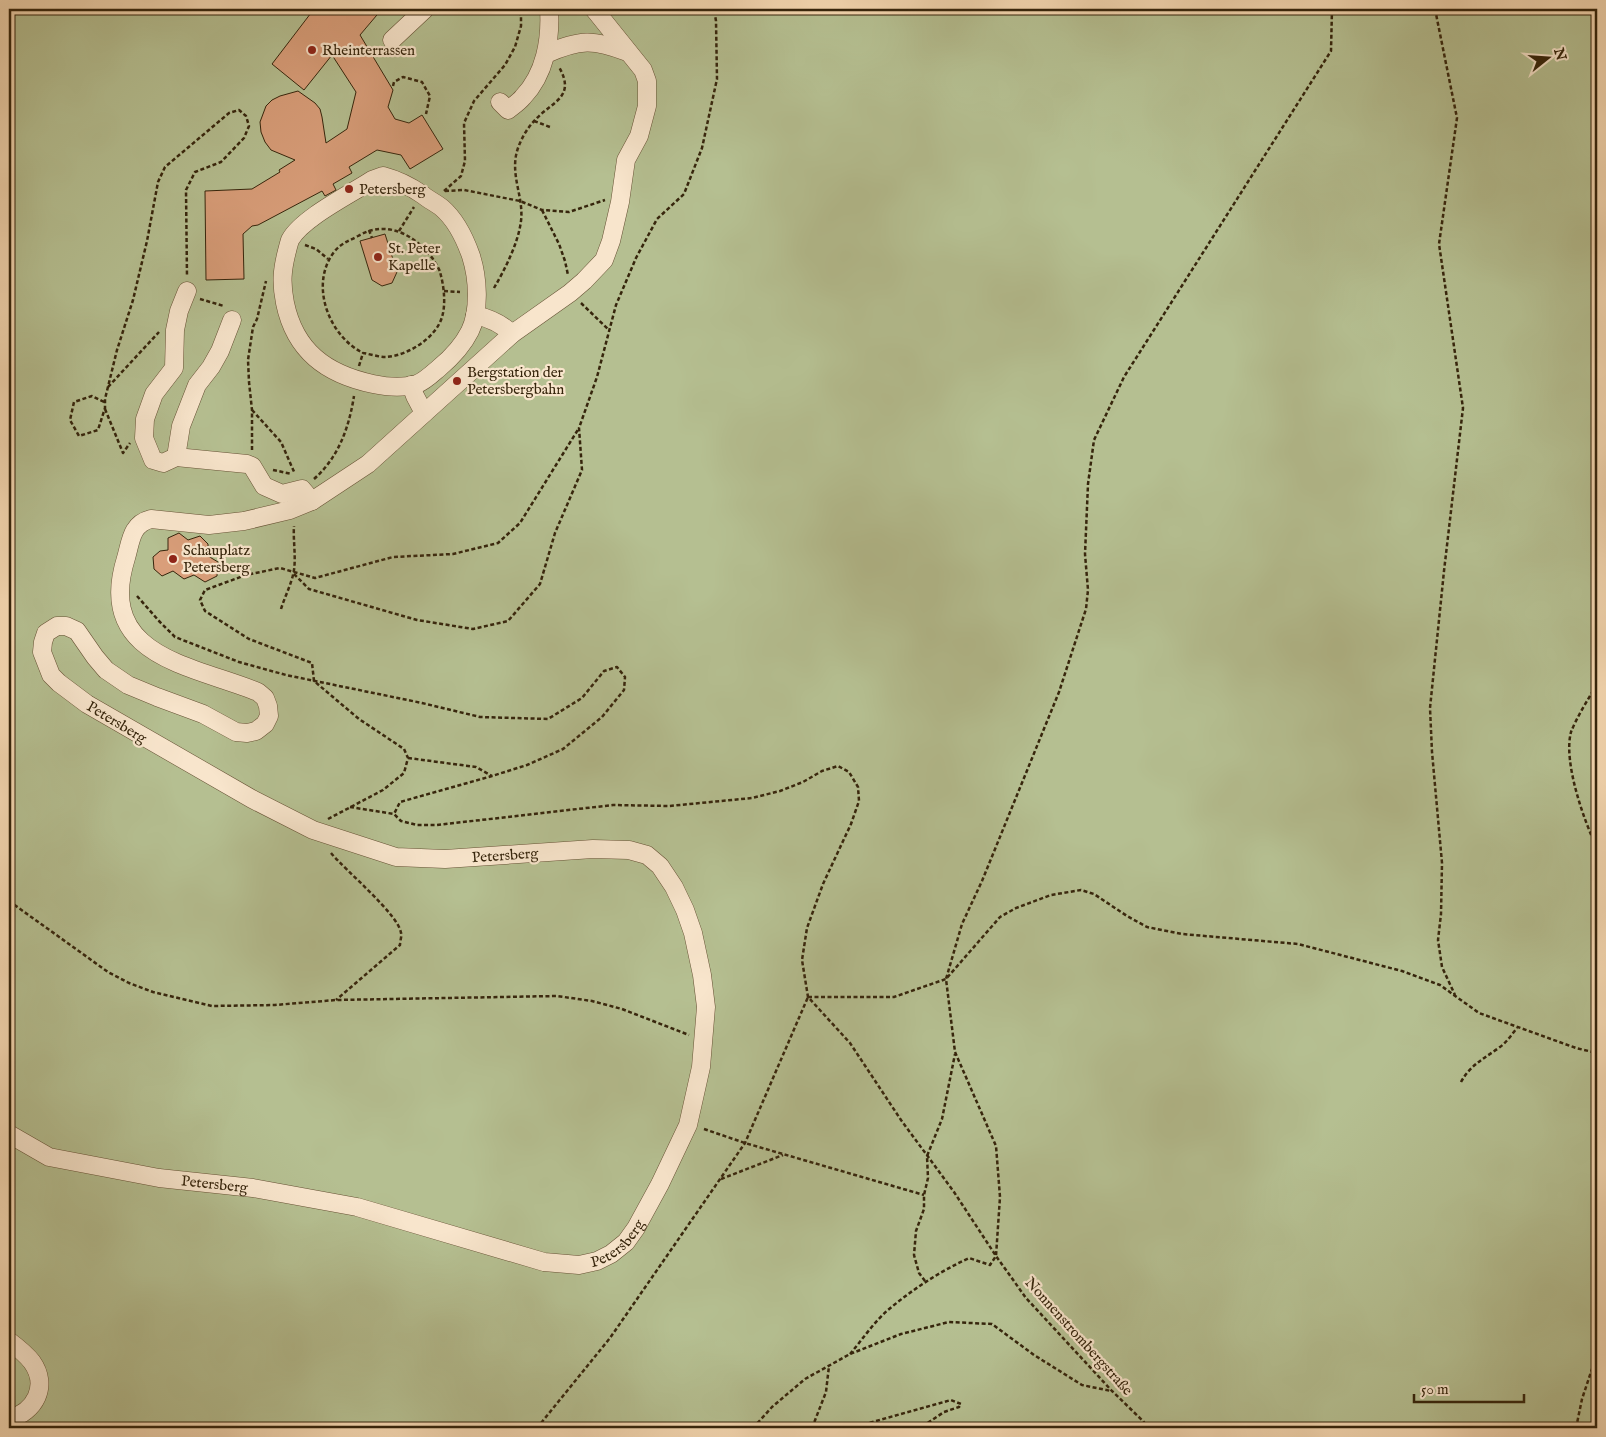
<svg xmlns="http://www.w3.org/2000/svg" width="1606" height="1437" font-family="'IM FELL English',serif">
<style>
.green{fill:#b5bf91;stroke:#76724e}
.building{fill:#d99e7a;stroke:#36250c}
.lines{fill:none;stroke-linecap:round;stroke-linejoin:round}
.minor-casing{stroke:#665235;stroke-width:19}
.path{stroke:#36250c;stroke-width:2.5;stroke-dasharray:4 2.5;stroke-linecap:butt}
.minor{stroke:#f8e5cc;stroke-width:18}
.poi-dot{fill:#8f2418;stroke:#f8e5cc;stroke-width:2}
.labels{text-anchor:middle;stroke-width:4.5;stroke-linejoin:round;paint-order:stroke}
.poi-label{font-size:15px;fill:#36250c;stroke:#f8e5cc;text-anchor:start}
.street-label{font-size:15px;fill:#36250c;stroke:#f8e5cc}
</style>
<rect width="100%" height="100%" fill="#f4d7b1"/>
<filter id="stains"><feTurbulence type="fractalNoise" baseFrequency=".004" numOctaves="4"/><feColorMatrix values="0 0 0 0 .2 0 0 0 0 .09 0 0 0 0 .02 0 0 0 .5 -.17"/></filter>
<radialGradient id="worn" r=".72"><stop offset=".6" stop-color="#630" stop-opacity="0"/><stop offset="1" stop-color="#630" stop-opacity=".3"/></radialGradient>
<rect class="green" x="9" y="9" width="1588" height="1419"/>
<g class="building">
<path d="M314,9H334L340,15L345,9H382L360,35L393,90L388,107L395,119L409,123L422,115L443,149L410,169L401,155L377,150L349,167L352,173L333,184L336,190L325,196L322,191L258,225L252,226L243,234L244,279L206,280L205,191L252,189L280,172L279,170L295,160L271,150L265,142L261,132L260,122L266,106L272,100L280,96L298,91L315,103L320,109L322,117L326,143L347,129L356,92L332,55L304,90L272,64Z"/>
<path d="M385,234L397,272L392,283L382,286L372,280L360,241Z"/>
<path d="M179,533L188,540L200,536L208,544V556L218,562L217,576L205,582L194,575L184,579L173,571L162,576L154,569L153,557L160,551L168,550V538Z"/>
</g>
<g class="lines">
<g class="minor-casing">
<g id="minor">
<path d="M392,40L425,9"/>
<path d="M546,54C580,39 594,39 627,52"/>
<path d="M500,102L508,110C513,106 519,102 523,97C545,74 551,40 549,9"/>
<path d="M383,176C398,180 410,186 423,195C429,200 436,203 442,208C456,220 465,239 471,256C478,278 480,310 470,331C463,345 451,358 439,368C432,374 425,381 417,384C404,388 387,387 373,384C326,374 295,351 285,303C281,283 282,270 287,251C288,247 289,243 290,240C302,218 351,194 372,180Z"/>
<path d="M187,291L179,311L175,330L174,368L154,394L145,419L144,438L153,460L163,463L176,457L247,464L252,466L264,486L282,494L302,489L312,501"/>
<path d="M475,315C489,318 501,323 512,334"/>
<path d="M411,385L415,396L424,413"/>
<path d="M176,457L181,426L197,385L211,367L220,351L232,320"/>
<path id="s1" d="M9,1134L49,1157L159,1178L253,1188L357,1207L544,1262L579,1265L597,1261L611,1254L626,1242L636,1228L660,1184L688,1125L701,1067L706,1007L702,975L693,933L685,910L674,887L660,866L647,855L629,850L593,849L445,859L396,857L313,830L252,799L87,704L59,683L51,675L42,652L43,642L46,633L57,626H66L77,631L95,657L106,670L128,685L157,697L203,714L236,732L247,733L256,731L265,724L269,716L268,706L265,698L258,692C192,665 95,657 126,558C131,541 131,524 151,519L209,525L244,521L290,510L312,501L368,464L512,334L570,293L584,281L604,260L611,241L620,202L626,160L639,136L647,106V81L643,70L594,9"/>
<path d="M9,1341C17,1347 26,1354 32,1362C49,1386 35,1412 9,1419"/>
</g>
</g>
<g class="path">
<path d="M1435,9L1457,118L1439,244L1463,408L1444,571L1430,708L1432,752L1442,863L1441,914L1438,940L1442,967L1455,995"/>
<path d="M393,86L394,82L403,77L422,82L430,96L426,114"/>
<path d="M534,121L550,127"/>
<path d="M444,191L461,176L465,161L464,123L474,101L505,65L515,47L521,26V15L518,9"/>
<path d="M445,191L464,190L520,201L542,210L569,212L605,200"/>
<path d="M542,210L559,244L565,261L568,275"/>
<path d="M369,230L372,238"/>
<path d="M399,231L414,207"/>
<path d="M305,245L316,249L328,259"/>
<path d="M494,288C505,269 518,244 521,221C524,196 509,174 518,148C522,137 528,127 536,119C553,101 576,97 559,67"/>
<path d="M444,291L460,292"/>
<path d="M200,299L224,306"/>
<path d="M581,303L609,330"/>
<path d="M359,366L363,353C370,354 378,357 386,357C407,356 436,338 442,317C446,304 444,286 440,272C439,268 435,263 433,259C415,235 387,219 358,236C349,241 341,243 334,252C309,285 329,336 363,353"/>
<path d="M108,387L159,332"/>
<path d="M104,402L92,396L74,402L70,420L79,436L98,430L105,408V399L117,350L133,300L147,241L158,182L165,167L229,113L239,110L246,116L249,126L244,138L221,162L195,172L186,190L187,277"/>
<path d="M105,409L123,453L130,443"/>
<path d="M252,410L281,442L295,474"/>
<path d="M252,450V410L249,382L248,360L253,327L257,319L266,281"/>
<path d="M273,470L292,474"/>
<path d="M314,479C339,457 349,427 354,396"/>
<path d="M294,574L309,589L417,620L473,629L508,621L540,584L555,533L582,470L579,428L597,377L616,305L636,258L657,219L684,194L702,148L717,79L716,21L714,9"/>
<path d="M137,596L159,621L175,637L239,662L286,675L422,703L480,717L548,719L582,698L604,671L617,667L625,677L624,690L602,717L563,749L527,765L492,776L400,802L394,814"/>
<path d="M281,609C285,596 292,583 294,570C296,556 293,540 294,526"/>
<path d="M1597,685C1589,697 1576,719 1571,732C1563,762 1584,821 1597,848"/>
<path d="M408,758L476,767L492,776"/>
<path d="M350,807L394,814L401,821L417,825H437L613,805L669,806L752,798L780,791L803,782L822,771L838,766L849,772L858,787L859,801L851,824L823,884L807,928L802,960L808,997L850,1043L901,1120L954,1192L996,1256L1026,1298L1112,1391L1143,1421L1148,1428"/>
<path d="M328,819L383,790L404,773L408,758L404,749L359,719L314,681L312,663L249,639L205,611L200,600L205,590L246,575L280,568L315,578L393,557L453,554L498,543L520,523L579,428"/>
<path d="M331,853C345,870 399,915 401,933C402,936 400,941 400,945L336,1000"/>
<path d="M9,901L108,972L129,983L153,992L212,1006L275,1005L336,1000L557,996L592,1001L622,1009L689,1035"/>
<path d="M808,997H894L946,979L1000,917L1016,908L1051,895L1081,890L1094,894L1127,916L1147,927L1182,934L1298,944L1402,971L1440,985L1479,1013L1576,1048L1597,1053"/>
<path d="M1461,1082C1470,1065 1485,1058 1500,1047C1507,1042 1512,1034 1517,1028"/>
<path d="M704,1129L745,1143L924,1195"/>
<path d="M721,1179L783,1155"/>
<path d="M925,1281L919,1273L914,1255L916,1231L924,1209V1195L928,1178L927,1156L942,1119L955,1054"/>
<path d="M850,1354C862,1340 874,1322 888,1310C913,1289 939,1272 969,1258L990,1265L996,1256L1000,1197L996,1146L955,1052L946,979L962,924L982,881L1059,692L1086,609L1088,590L1085,554L1088,484L1094,440L1124,377L1331,51L1332,9"/>
<path d="M537,1428L610,1338L745,1143L808,997"/>
<path d="M753,1428L772,1407L805,1379L850,1354L901,1334L949,1322L992,1324L1034,1355L1082,1385L1111,1391"/>
<path d="M812,1428L826,1392L829,1366"/>
<path d="M851,1428L951,1400L961,1404L959,1407L944,1412L920,1428"/>
<path d="M1576,1428L1582,1399L1597,1354"/>
</g>
<use href="#minor" class="minor"/>
</g>
<g class="poi-dot">
<circle cx="312" cy="50" r="5"/>
<circle cx="349" cy="189" r="5"/>
<circle cx="378" cy="257" r="5"/>
<circle cx="457" cy="381" r="5"/>
<circle cx="173" cy="559" r="5"/>
</g>
<g class="labels">
<g class="poi-label">
<text x="322" y="55">Rheinterrassen</text>
<text x="359" y="194">Petersberg</text>
<text x="388" y="253">St. Peter<tspan x="388" dy="17">Kapelle</tspan></text>
<text x="467" y="377">Bergstation der<tspan x="467" dy="17">Petersbergbahn</tspan></text>
<text x="183" y="555">Schauplatz<tspan x="183" dy="17">Petersberg</tspan></text>
</g>
<g class="street-label">
<text transform="translate(117 722) rotate(31)" y="5">Petersberg</text>
<text transform="translate(505 855) rotate(-4)" y="5">Petersberg</text>
<text dy="5" stroke="none"><textPath href="#s1" startOffset="214">Petersberg</textPath></text>
<text dy="5" stroke="none"><textPath href="#s1" startOffset="634">Petersberg</textPath></text>
<text transform="translate(1079 1336) rotate(48)" y="5">Nonnenstrombergstraße</text>
</g>
</g>
<rect width="1606" height="1437" fill="none" stroke="#f4d7b1" stroke-width="30"/>
<rect x="10" y="10" width="1586" height="1417" fill="none" stroke="#36250c" stroke-width="2.5"/>
<rect x="15" y="15" width="1576" height="1407" fill="none" stroke="#36250c"/>
<g transform="translate(1548 58) rotate(73)" stroke="#f8e5cc" stroke-width="4" paint-order="stroke">
<path d="M0-4L9 19L0 12L-9 19Z" fill="#36250c"/>
<text y="-8" font-size="14" font-weight="bold" text-anchor="middle" fill="#36250c">N</text>
</g>
<path d="M1414 1394v8h110v-8" fill="none" stroke="#36250c" stroke-width="2.5"/>
<text x="1421" y="1394" font-size="15" fill="#36250c" stroke="#f8e5cc" stroke-width="4" paint-order="stroke">50 m</text>
<rect width="100%" height="100%" filter="url(#stains)"/>
<rect width="100%" height="100%" fill="url(#worn)"/>
</svg>
